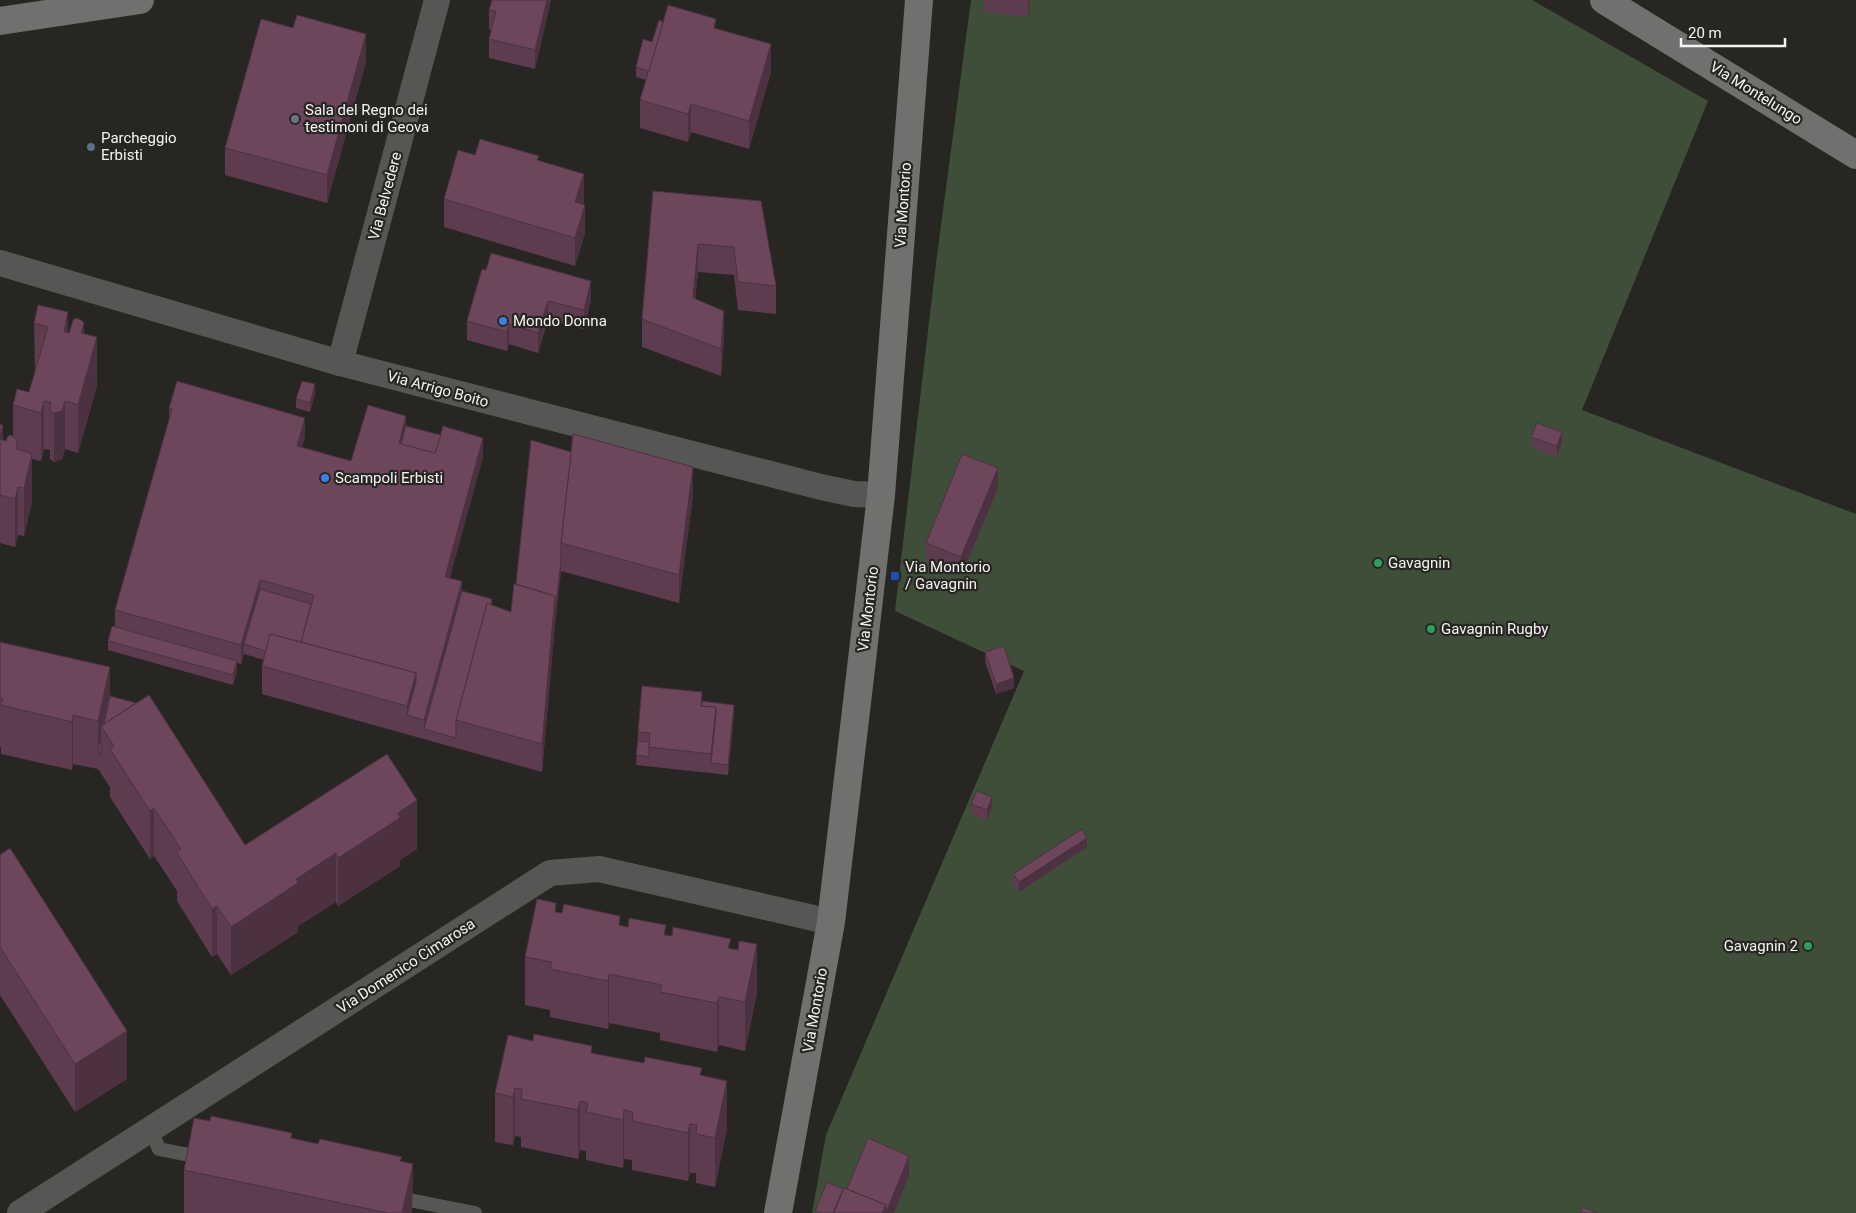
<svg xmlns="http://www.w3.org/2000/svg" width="1856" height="1213" font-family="Roboto,sans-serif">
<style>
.green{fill:#3f4e39}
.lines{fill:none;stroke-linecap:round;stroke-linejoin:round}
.lane{stroke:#575654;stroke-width:14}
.street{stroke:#575654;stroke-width:26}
.secondary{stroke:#72706e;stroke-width:28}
.wall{fill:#5e3c4f}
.shaded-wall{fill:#4c3140}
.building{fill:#6d465c;stroke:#4c3140}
.worship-dot{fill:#6b7280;stroke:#272623;stroke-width:2}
.service-dot{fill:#5c6f8a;stroke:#272623;stroke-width:2}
.shop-dot{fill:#3f7fe0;stroke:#272623;stroke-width:2}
.leisure-dot{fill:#2e9e5b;stroke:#272623;stroke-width:2}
.transit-dot{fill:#1a4fb4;stroke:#272623;stroke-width:2}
.labels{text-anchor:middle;stroke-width:4.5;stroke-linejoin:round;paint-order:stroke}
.street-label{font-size:15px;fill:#f5f4f2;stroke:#272623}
.poi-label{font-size:15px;fill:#f5f4f2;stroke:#272623;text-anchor:start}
</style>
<rect width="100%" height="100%" fill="#272623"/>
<path class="green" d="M971,0H1532L1708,101L1582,410L1856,514V1213H812L826,1135L1024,671L895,611L936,263Z"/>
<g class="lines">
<g class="lane">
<path d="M151,1130L159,1149L204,1158"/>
<path d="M394,1197L475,1213"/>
</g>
<g class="street">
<path d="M0,263L340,363L821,487L854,494L881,495"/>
<path d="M340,363L437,0"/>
<path d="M20,1213L550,873L599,869L831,922"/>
</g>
<g class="secondary">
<path d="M1604,0L1856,155"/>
<path d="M0,21L140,0"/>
<path d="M778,1213L831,922L860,677L881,495L919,0"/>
</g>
</g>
<g class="wall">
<path d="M551,0L535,69L489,58V39L492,30L489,29V10Z"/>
<path d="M984,0H1030L1028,17L984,12Z"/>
<path d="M663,22L716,28L771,72L749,149L691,132L688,142L640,128V100L646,80L636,77V67L652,42Z"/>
<path d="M366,62L327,203L225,175V148Z"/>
<path d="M539,160L584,202L583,204L585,233L575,266L444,227V199Z"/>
<path d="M653,191L761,201L776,286V314L738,310L734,275L698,272L695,299L724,339L721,376L642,347V319Z"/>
<path d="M482,269L591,300L584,329L548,320L538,353L509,344L507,351L467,340V321Z"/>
<path d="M34,323L68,333L84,334L97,386L78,453L65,449L62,459L54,462L50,459V450L44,449L41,461L32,459V502L24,536L18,535L15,547L0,543V424L3,440L6,441L13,436V405L29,392L35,372Z"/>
<path d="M315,394L310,412L296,408V399Z"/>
<path d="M169,408L305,437L302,447L351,461L406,426L483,457L449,578L462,591L492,605L511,612L516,584L531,440L693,495L679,603L561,571L555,624L542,772L262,694V666L264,660L244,654L241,664L237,663V671L233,685L108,650V641L115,627V610L169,419Z"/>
<path d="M1531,437L1562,442L1557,456L1531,447Z"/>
<path d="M998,488L961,576L926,562V543Z"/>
<path d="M0,642L110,696L245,845L417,849L400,860V866L338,906L336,902L298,926V932L231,975L217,954L212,957L177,901V891L154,856L150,859L110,797V787L98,769L73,764L72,770L1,754V747H0Z"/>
<path d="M985,652L1014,688L996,694L985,661Z"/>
<path d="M702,701L734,714L728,775L636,765L638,732Z"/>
<path d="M971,804L992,807L987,820L971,814Z"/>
<path d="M1087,847L1019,892L1013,883V874Z"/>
<path d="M0,855L127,1079L75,1112L0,995Z"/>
<path d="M556,912L731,948L757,993L745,1051L719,1045L717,1052L660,1040V1033L609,1023L608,1029L550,1017V1010L525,1005V957Z"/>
<path d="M592,1053L702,1076L727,1129L715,1187L696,1183V1173H690L688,1181L632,1170V1160L624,1159L623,1168L586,1160V1151L580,1150L578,1159L521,1147V1137L515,1136L513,1145L495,1142V1093Z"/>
<path d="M292,1138L413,1164L412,1213H184V1170Z"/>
</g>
<g class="shaded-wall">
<path d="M547,0H551L535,69V50Z"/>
<path d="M1028,0H1030L1028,17Z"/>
<path d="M366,34V62L327,203V175Z"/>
<path d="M771,44V72L749,149V121Z"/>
<path d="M691,104V132L688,142V114Z"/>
<path d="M584,174V202L575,230V202Z"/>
<path d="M585,205V233L575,266V238Z"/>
<path d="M698,244V272L693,325V298Z"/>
<path d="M591,281V300L584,329V310Z"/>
<path d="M548,301V320L538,353V333Z"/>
<path d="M724,311V339L721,376V349Z"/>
<path d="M68,312V360L64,332Z"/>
<path d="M84,323V371L81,333Z"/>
<path d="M509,324V344L507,351V332Z"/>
<path d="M97,337V386L78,453V405Z"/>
<path d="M315,384V394L310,412V403Z"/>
<path d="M44,401V449L41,461V413Z"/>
<path d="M65,401V449L62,459L54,462V413Z"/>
<path d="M406,416V435L401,453L399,443Z"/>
<path d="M305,418V437L297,465V446Z"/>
<path d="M3,425V473L0,484V436Z"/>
<path d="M1562,432V442L1557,456V446Z"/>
<path d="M483,438V457L445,596V577Z"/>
<path d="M32,454V502L24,536V488Z"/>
<path d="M693,467V495L679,603V575Z"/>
<path d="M998,468V488L961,576V557Z"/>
<path d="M18,487V535L15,547V499Z"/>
<path d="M561,561V571L555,624L542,772V744L555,596Z"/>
<path d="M260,580V599L244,644V654L241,664V645Z"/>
<path d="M462,581V600L424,729V720Z"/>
<path d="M237,661V671L233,685V675Z"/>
<path d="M110,667V716L106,733L101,726V774V755L98,750V721Z"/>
<path d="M416,673V701L407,715V706Z"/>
<path d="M1014,678V688L996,694V684Z"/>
<path d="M734,705V714L728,775V765Z"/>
<path d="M716,707V726L711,763V773V754Z"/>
<path d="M73,715V764L72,770V722Z"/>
<path d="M992,797V807L987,820V810Z"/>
<path d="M417,800V849L400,860V866L338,906V858L398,813Z"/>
<path d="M154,808V856L150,859V811Z"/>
<path d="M1087,838V847L1019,892V882Z"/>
<path d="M336,853V902L298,926V932L231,975V927L296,879Z"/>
<path d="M217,906V954L212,957V909Z"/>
<path d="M757,944V993L745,1051V1002Z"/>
<path d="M609,974V1023L608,1029V981Z"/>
<path d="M719,997V1045L717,1052V1003Z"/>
<path d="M127,1031V1079L75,1112V1064Z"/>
<path d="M727,1081V1129L715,1187V1138Z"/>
<path d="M515,1088V1136L513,1145V1097Z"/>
<path d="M580,1101V1150L578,1159V1110Z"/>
<path d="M624,1110V1159L623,1168V1120Z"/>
<path d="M690,1124V1173L688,1181V1133Z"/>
<path d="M909,1156V1175L894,1213H886Z"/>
<path d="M413,1164L412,1213H402Z"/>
<path d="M886,1205V1213H882Z"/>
</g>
<g class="building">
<path d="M492,0H547L535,50L489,39L496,11L489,10Z"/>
<path d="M668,5L716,19L714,28L771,44L749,121L691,104L688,114L640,100Z"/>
<path d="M297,15L366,34L327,175L225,148L261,19L293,28Z"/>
<path d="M659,20L663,22L649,71L636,67L643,39L652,42Z"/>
<path d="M480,139L539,156L537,160L584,174L575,202L585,205L575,238L444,199L458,150L475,155Z"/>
<path d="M653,191L761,201L776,286L738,282L734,247L698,244L693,298L724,311L721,349L642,319Z"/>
<path d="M491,253L591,281L584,310L548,301L538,333L509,324L507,332L467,321L482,269L486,270Z"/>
<path d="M38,305L68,312L64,332L69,333L73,320L76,318L81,320L84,323L81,333L97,337L78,405L65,401L62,411L54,413L50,411L51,402L44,401L41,413L13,405L17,389L29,392L48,327L34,323Z"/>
<path d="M177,381L305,418L297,446L351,461L368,405L406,416L399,443L435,453L443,426L483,438L445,577L462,581L424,720L407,715L416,682V673L301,642L314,595L260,580L241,645L115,610L172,409L169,408Z"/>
<path d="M302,381L315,384L310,403L296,399Z"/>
<path d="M1537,423L1562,432L1557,446L1531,437Z"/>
<path d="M0,424L3,425L0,436Z"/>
<path d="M406,426L441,435L435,453L401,444Z"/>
<path d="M573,434L693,467L679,575L561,543Z"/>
<path d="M11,435L17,440V449L32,454L24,488L18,487L15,499L0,495V439L6,441L8,436Z"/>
<path d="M531,440L571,452L561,543V561L555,614V596L516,584Z"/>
<path d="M962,454L998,468L961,557L926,543Z"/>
<path d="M514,584L555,596L542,744L456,720L487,603L511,612Z"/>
<path d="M260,589L311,604L301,642L270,634L266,651L244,644Z"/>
<path d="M462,591L492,599L491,605L487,603L456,720V738L424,729Z"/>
<path d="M112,626L237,661L233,675L108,641Z"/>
<path d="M270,634L416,673L407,706L262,666Z"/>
<path d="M0,642L110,667L98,721L73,715L72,722L1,705L3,699L0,698Z"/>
<path d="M1004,646L1014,678L996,684L985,652Z"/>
<path d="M642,686L702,692L701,706L716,707L711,754L649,747L650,733L638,732Z"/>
<path d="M149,695L245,845L387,754L417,800L398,813L400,818L338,858L336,853L296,879L298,883L231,927L217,906L212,909L177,853L181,849L154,808L150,811L110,749L114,746L101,726Z"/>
<path d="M110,696L136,703L104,724Z"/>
<path d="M702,701L734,705L728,765L711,763L716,716V707L702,706Z"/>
<path d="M101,736V755L98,750Z"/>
<path d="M638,741L649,742V757L636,755Z"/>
<path d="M977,791L992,797L987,810L971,804Z"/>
<path d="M1082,829L1087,838L1019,882L1013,874Z"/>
<path d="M10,848L127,1031L75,1064L0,947V855Z"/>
<path d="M537,899L556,903L555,912L562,913L564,904L620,916L619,925L628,927L629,918L666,925L664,935L672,936L673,927L731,939L728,948L738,950L739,941L757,944L745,1002L719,997L717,1003L660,992L662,985L609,974L608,981L550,969L552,962L525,957Z"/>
<path d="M534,1034L592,1046L591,1053L644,1063L645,1057L702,1068L700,1075L727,1081L715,1138L696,1134L697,1125L690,1124L688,1133L632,1121L633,1112L624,1110L623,1120L586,1112L588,1103L580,1101L578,1110L521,1099L522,1089L515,1088L513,1097L495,1093L508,1035L533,1041Z"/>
<path d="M211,1116L292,1133L291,1138L318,1144L320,1139L402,1157L400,1161L413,1164L402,1213H388L184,1170L194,1118L210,1121Z"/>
<path d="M868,1138L909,1156L886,1213V1205L847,1189Z"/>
<path d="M827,1182L843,1189L833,1213H820L815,1211Z"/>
<path d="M844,1188L886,1205L882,1213H834Z"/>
<path d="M1583,1207L1597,1213H1580Z"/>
</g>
<circle class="worship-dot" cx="295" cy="119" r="5"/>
<circle class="service-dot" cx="91" cy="147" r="5"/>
<g class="shop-dot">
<circle cx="503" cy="321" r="5"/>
<circle cx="325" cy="478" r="5"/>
</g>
<g class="leisure-dot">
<circle cx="1378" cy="563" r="5"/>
<circle cx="1431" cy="629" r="5"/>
<circle cx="1808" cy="946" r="5"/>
</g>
<rect class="transit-dot" x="890" y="571" width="10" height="10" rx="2.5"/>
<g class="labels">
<g class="street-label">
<text transform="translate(1756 93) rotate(32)" y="5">Via Montelungo</text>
<text transform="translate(385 196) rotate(-75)" y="5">Via Belvedere</text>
<text transform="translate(903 205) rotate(-86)" y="5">Via Montorio</text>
<text transform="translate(438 389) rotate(15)" y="5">Via Arrigo Boito</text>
<text transform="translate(868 609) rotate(-83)" y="5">Via Montorio</text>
<text transform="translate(406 966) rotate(-33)" y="5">Via Domenico Cimarosa</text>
<text transform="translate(815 1010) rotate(-80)" y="5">Via Montorio</text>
</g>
<g class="poi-label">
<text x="305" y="115">Sala del Regno dei<tspan x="305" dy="17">testimoni di Geova</tspan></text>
<text x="101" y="143">Parcheggio<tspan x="101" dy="17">Erbisti</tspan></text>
<text x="513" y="326">Mondo Donna</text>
<text x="335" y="483">Scampoli Erbisti</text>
<text x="1388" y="568">Gavagnin</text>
<text x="905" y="572">Via Montorio<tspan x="905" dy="17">/ Gavagnin</tspan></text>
<text x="1441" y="634">Gavagnin Rugby</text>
<text x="1798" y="951" text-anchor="end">Gavagnin 2</text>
</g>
</g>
<path d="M1681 38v8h104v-8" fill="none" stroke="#f5f4f2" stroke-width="2.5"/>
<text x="1688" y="38" font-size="15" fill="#f5f4f2" stroke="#272623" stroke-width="4" paint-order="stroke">20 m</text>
</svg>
